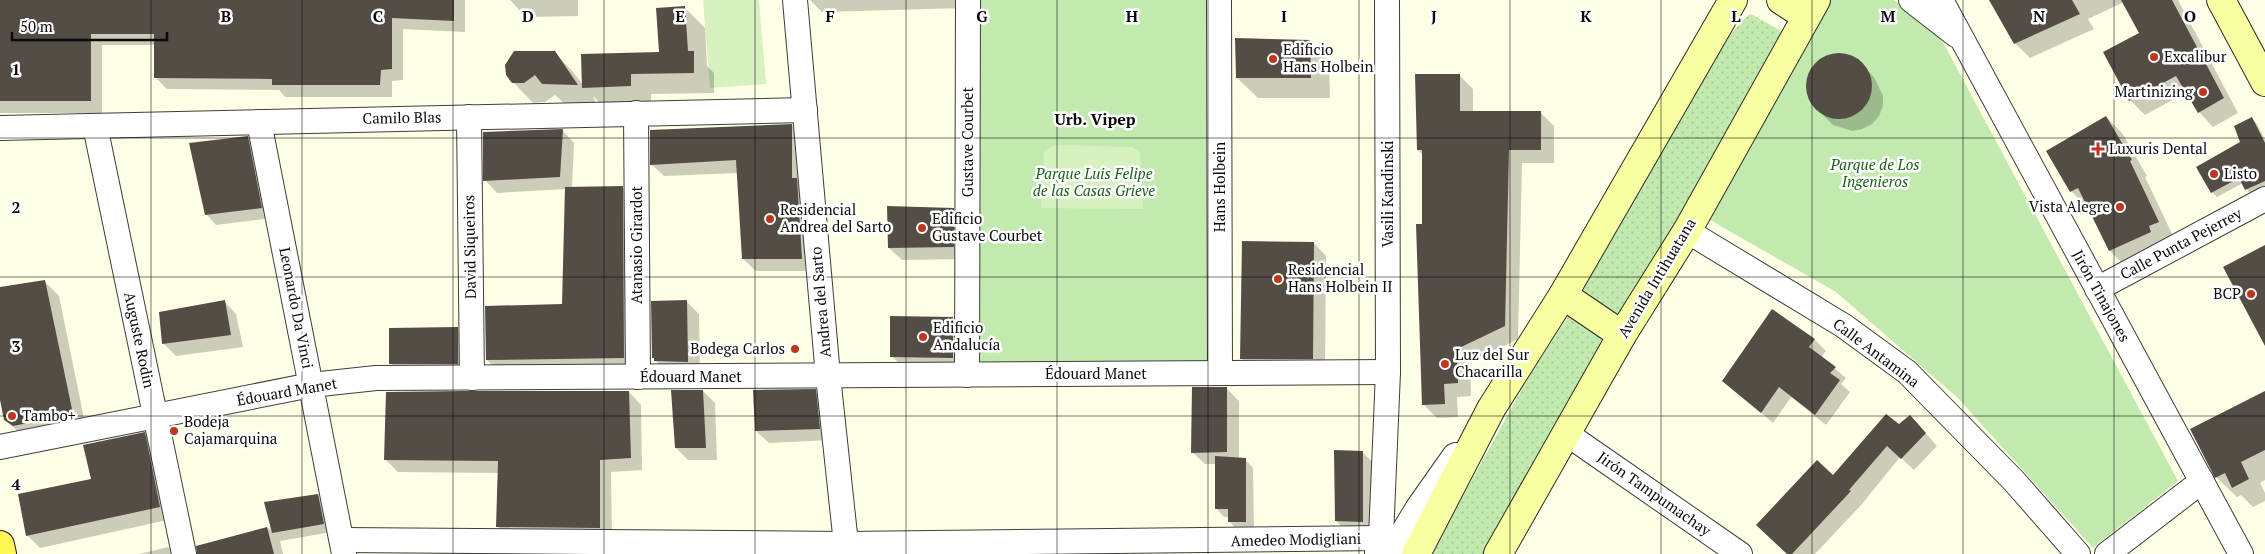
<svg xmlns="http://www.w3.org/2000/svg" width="2265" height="554" font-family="'PT Serif',serif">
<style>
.grass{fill:url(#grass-dots)}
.park{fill:#c2eaaf}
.pitch{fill:#d7f1c1}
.shadow{fill:#0003}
.building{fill:#534d46}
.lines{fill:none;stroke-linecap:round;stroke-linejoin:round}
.minor-casing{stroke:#3d3d3d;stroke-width:26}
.tertiary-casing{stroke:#3d3d3d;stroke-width:30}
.secondary-casing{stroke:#2c2c2c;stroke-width:30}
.primary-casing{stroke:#1b1b1b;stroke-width:30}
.minor{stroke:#fff;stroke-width:24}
.tertiary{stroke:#fff;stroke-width:28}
.secondary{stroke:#f7ffa1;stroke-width:28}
.primary{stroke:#fff856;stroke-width:28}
.grid{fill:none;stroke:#0a0a0a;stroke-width:1;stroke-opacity:0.55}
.poi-dot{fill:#be361d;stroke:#fff;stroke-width:2}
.labels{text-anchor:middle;stroke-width:5;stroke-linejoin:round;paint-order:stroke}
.poi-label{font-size:15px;fill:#0a0a0a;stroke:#fff;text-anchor:start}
.street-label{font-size:15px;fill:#0a0a0a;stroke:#fff}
.park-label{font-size:15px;font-style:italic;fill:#196219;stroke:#fff}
.neighbourhood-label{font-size:16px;font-weight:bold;fill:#0a0a0a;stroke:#fff}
.grid-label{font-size:16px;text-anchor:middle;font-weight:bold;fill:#0a0a0a;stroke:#fff;stroke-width:5;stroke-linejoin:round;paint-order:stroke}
</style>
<defs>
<pattern id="grass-dots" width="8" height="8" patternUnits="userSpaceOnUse" patternTransform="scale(1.25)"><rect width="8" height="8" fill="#c2eaaf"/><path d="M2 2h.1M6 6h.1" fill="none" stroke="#a5c795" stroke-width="1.8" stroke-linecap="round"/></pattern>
</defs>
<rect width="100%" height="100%" fill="#ffffe6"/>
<g class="grass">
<path d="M1751,14L1790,36L1619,320L1580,296L1617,226L1716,53C1723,45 1744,16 1751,14Z"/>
<path d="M1571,312L1611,335L1484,554H1431L1528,378Z"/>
</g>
<g class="park">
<path d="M976,0H1212V364L974,367Z"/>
<path d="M1831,0H1894L1938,33L2178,481L2093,548L1958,398L1836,292L1710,220Z"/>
</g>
<g class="pitch">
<path d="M703,0H759L766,84L710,88Z"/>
<path d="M1054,145L1132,147L1140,153L1143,209L1041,208L1044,151Z"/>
</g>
<g class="shadow">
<path d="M0,0H465V32L403,29V80L392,81V97H285L279,90L167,89L156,78L155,45H102V113H0Z"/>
<path d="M510,0H578V16L526,17Z"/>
<path d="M810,0H974L967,8L822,12Z"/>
<path d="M1990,0H2178L2238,113L2213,127L2199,112L2187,92L2145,115L2130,100L2141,34L2124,2L2088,19L2094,29L2030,58L2015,43Z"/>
<path d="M685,8L705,28L707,66L714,73V93L651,94V106L604,107L593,96L597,105L564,103L555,95L545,102L533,103L513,82L554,52L574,73L583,85L660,53Z"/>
<path d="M1309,41L1329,62L1330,98H1258L1237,78Z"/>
<path d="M1842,55L1852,58L1861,64L1874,77L1883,96V106L1879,116L1872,124L1862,129L1852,131L1833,125L1812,104L1808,95L1807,85L1809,75L1814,66L1822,59Z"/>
<path d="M1460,76L1473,89V112H1540L1554,126V163H1522L1518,339L1470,363L1471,396L1457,397L1458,417L1437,418L1423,404V155L1418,150Z"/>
<path d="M2106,117L2122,133L2147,176L2145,177L2174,238L2126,267L2110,251L2089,207H2087L2071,191Z"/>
<path d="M2252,119L2257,124L2265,140V188L2251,195L2243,183L2217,197L2212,192L2242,143Z"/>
<path d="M792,125L804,138L814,271H756L743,259L738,173L664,176L651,164Z"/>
<path d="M562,130L574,143L572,188L622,187L635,200L636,370L499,372L487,360L563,305L566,189L497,193L485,180Z"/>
<path d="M247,138L258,148L271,218L216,225L206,214Z"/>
<path d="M953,209L965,221V259L902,260L889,248Z"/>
<path d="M1314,243L1326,256L1325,370L1254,371L1242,359Z"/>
<path d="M45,282L59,296L86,428L20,434L5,419L0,392V288Z"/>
<path d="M224,301L236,314L243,347L176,356L163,343Z"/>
<path d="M687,302L699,314L700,374L667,373L653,358Z"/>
<path d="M1773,311L1815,340L1826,351L1821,357L1846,378L1841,384L1850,392L1826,425L1791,397L1773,423L1724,381Z"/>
<path d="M953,318L965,330V370L904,369L892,356Z"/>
<path d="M457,328L469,340L470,376H403L391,364Z"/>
<path d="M1227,389L1239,401V459H1245L1253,468L1254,530H1237L1229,521V517H1224L1216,508V464H1205L1192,452Z"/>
<path d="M815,390L827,403L831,440L769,443L756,431Z"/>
<path d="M703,391L715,403L717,460H688L676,448Z"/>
<path d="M629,392L641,405L642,470L611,472L612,540L510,539L498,527L499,473L398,472L386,460Z"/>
<path d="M2265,393V480L2260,483L2265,493V501L2253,507L2241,495L2237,497L2216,477Z"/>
<path d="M1899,426L1922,429L1937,446L1914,470L1900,457L1862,504L1815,554H1788L1833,477Z"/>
<path d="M144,434L156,446L172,519L40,548L27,535Z"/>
<path d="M1362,452L1375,464V534L1349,533L1336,521Z"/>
<path d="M318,495L326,503L332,532L280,541L283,554H207L205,546L269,528L274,533L266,503Z"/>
<path d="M168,547L175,554H139Z"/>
</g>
<g class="building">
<path d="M0,0H454V21L392,18V69L381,70L380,85H272V79L154,78V34H91V101H0Z"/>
<path d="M1989,0H2072L2080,14L2014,44Z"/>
<path d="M2121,0H2172L2224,98L2198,113L2176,76L2129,101L2103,52L2139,33Z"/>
<path d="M685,6L688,51H694V73L631,74V86L582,88L581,54L659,52L656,8Z"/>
<path d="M1235,38L1310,40L1311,78H1236Z"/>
<path d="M514,51H555L578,85L542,84L535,75L524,83H512L506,75L505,65Z"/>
<circle cx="1839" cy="86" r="33"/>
<path d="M1415,74H1460V111H1541V150H1509L1505,326L1457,349L1458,383L1444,384L1445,404L1422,405L1416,224H1422V150H1417Z"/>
<path d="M2106,116L2132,160L2130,161L2159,222L2149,226L2151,232L2109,251L2078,188L2070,192L2046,151Z"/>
<path d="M2252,117L2265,143V181L2245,190L2239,178L2211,193L2196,167L2240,142L2234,126Z"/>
<path d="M792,124V178H797L802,259H742L736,160L650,165V130Z"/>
<path d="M563,129L560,177L483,181V132Z"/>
<path d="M248,136L262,208L205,215L189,143Z"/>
<path d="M623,186L624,358L486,360L485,306L562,304L565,187Z"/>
<path d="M887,206L954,208V247L888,248Z"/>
<path d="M1242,241L1314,242L1313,359H1240Z"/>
<path d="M2265,245V346L2223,267Z"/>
<path d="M45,280L73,414L13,426L4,420L0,400V287Z"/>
<path d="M225,300L231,335L162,344L159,312Z"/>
<path d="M687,300L688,362L654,361V358H652L651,301Z"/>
<path d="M1772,309L1815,339L1809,347L1836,367L1830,373L1840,380L1815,415L1779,387L1761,413L1722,381Z"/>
<path d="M890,316L953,317V358L890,357Z"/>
<path d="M458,327V364H389V328Z"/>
<path d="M1192,387H1227V452L1191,453Z"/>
<path d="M816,389L820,429L755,431L753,390Z"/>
<path d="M671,390H703L706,448H675Z"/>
<path d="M463,391H629L631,458L600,460V528L496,527L498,461L384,460L386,392Z"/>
<path d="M2265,391V450L2241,462L2249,479L2232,488L2225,473L2215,478L2190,429Z"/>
<path d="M1886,414L1899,424L1910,415L1926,433L1901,459L1887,446L1849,490L1851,491L1792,554H1787L1756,525L1817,460L1833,475Z"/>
<path d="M145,432L160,507L26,536L18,494L91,479L83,445Z"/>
<path d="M1334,450L1363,451V522L1335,521Z"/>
<path d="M1215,456L1246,458V522H1228V509H1215Z"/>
<path d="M318,494L324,524L272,533L264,502Z"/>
<path d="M267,527L274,554H197L196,546Z"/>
</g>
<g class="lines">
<g class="minor-casing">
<g id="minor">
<path d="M795,0L828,376L846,544"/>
<path d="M1219,0L1220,373"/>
<path d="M1911,0L1956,35"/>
<path d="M1941,0L2241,554"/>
<path d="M636,113L638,377"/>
<path d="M469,117L472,378"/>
<path d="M259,122L344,554"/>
<path d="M95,126L184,554"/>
<path d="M0,128L805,110"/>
<path d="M1687,231L1844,326L1907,372L2014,481L2078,554"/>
<path d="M2097,289L2265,199"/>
<path d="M967,375L968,0"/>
<path d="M1567,434L1740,554"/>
<path d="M0,447L311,385L376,378L1388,372"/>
<path d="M342,540L846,544L1381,538"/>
<path d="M1377,552L1381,538L1388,372L1387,0"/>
<path d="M2107,554L2202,481"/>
</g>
</g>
<g class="tertiary-casing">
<path id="tertiary" d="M1392,554L1420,508L1456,457"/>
</g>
<g class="secondary-casing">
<g id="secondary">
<path d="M1781,0L1806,16"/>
<path d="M2221,0L2265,82"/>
<path d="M1563,295L1622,335"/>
<path d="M1416,554L1491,409L1563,295L1733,0"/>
<path d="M1498,554L1622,335L1687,231L1816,0"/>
</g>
</g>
<g class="primary-casing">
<path id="primary" d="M0,545L2,554"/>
</g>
<use href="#minor" class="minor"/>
<use href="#tertiary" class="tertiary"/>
<use href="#secondary" class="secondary"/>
<use href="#primary" class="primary"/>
</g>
<path class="grid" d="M151,0V554M302,0V554M453,0V554M604,0V554M755,0V554M906,0V554M1057,0V554M1208,0V554M1359,0V554M1510,0V554M1661,0V554M1812,0V554M1963,0V554M2114,0V554M0,138H2265M0,277H2265M0,416H2265"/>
<g class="poi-dot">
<circle cx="2154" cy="57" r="5"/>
<circle cx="1273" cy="59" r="5"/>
<circle cx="2203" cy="92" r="5"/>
<path d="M2095.5 141.5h5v5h5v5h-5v5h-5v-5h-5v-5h5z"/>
<circle cx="2214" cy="174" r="5"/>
<circle cx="2120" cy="207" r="5"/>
<circle cx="770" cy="219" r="5"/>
<circle cx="922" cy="228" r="5"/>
<circle cx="1278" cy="279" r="5"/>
<circle cx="2251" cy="294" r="5"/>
<circle cx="923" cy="337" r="5"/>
<circle cx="795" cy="349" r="5"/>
<circle cx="1445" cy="364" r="5"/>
<circle cx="12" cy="416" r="5"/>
<circle cx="174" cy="431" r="5"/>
</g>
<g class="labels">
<g class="poi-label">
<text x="1283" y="55">Edificio<tspan x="1283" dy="17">Hans Holbein</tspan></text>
<text x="2164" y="62">Excalibur</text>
<text x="2193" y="97" text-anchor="end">Martinizing</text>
<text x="2109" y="154">Luxuris Dental</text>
<text x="2224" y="179">Listo</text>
<text x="2110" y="212" text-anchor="end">Vista Alegre</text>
<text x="780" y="215">Residencial<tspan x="780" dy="17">Andrea del Sarto</tspan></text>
<text x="932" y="224">Edificio<tspan x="932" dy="17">Gustave Courbet</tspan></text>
<text x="1288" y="275">Residencial<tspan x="1288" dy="17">Hans Holbein II</tspan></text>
<text x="2241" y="299" text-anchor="end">BCP</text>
<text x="933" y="333">Edificio<tspan x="933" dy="17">Andalucía</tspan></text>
<text x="785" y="354" text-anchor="end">Bodega Carlos</text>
<text x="1455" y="360">Luz del Sur<tspan x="1455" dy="17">Chacarilla</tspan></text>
<text x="22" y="421">Tambo+</text>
<text x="184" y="427">Bodeja<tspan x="184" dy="17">Cajamarquina</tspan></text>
</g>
<g class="street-label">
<text transform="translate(402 118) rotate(-1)" y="5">Camilo Blas</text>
<text transform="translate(968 142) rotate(-90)" y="5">Gustave Courbet</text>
<text transform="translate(1220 187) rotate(-90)" y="5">Hans Holbein</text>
<text transform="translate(1388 194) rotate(-90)" y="5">Vasili Kandinski</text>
<text transform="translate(2181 244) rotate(-28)" y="5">Calle Punta Pejerrey</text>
<text transform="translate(637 245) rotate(-90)" y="5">Atanasio Girardot</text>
<text transform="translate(470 247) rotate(-91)" y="5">David Siqueiros</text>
<text transform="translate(1657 278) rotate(-59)" y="5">Avenida Intihuatana</text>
<text transform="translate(2101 296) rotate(61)" y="5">Jirón Tinajones</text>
<text transform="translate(821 302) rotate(-95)" y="5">Andrea del Sarto</text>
<text transform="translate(296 308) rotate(79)" y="5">Leonardo Da Vinci</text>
<text transform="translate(139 340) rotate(78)" y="5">Auguste Rodin</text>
<text transform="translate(1876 353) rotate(37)" y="5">Calle Antamina</text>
<text x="1096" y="379">Édouard Manet</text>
<text x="691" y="382">Édouard Manet</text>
<text transform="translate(287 392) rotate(-10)" y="5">Édouard Manet</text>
<text transform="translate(1654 494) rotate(35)" y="5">Jirón Tampumachay</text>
<text transform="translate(1296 540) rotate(-1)" y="5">Amedeo Modigliani</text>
</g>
<g class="park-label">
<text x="1875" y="170">Parque de Los<tspan x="1875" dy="17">Ingenieros</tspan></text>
<text x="1094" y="179">Parque Luis Felipe<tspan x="1094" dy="17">de las Casas Grieve</tspan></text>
</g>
<g class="neighbourhood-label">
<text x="1095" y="125">Urb. Vipep</text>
</g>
</g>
<g class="grid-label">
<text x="226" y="22">B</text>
<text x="378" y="22">C</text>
<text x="528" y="22">D</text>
<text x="680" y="22">E</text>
<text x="830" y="22">F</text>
<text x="982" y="22">G</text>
<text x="1132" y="22">H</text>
<text x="1284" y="22">I</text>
<text x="1434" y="22">J</text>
<text x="1586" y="22">K</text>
<text x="1736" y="22">L</text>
<text x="1888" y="22">M</text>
<text x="2039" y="22">N</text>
<text x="2190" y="22">O</text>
<text x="16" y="75">1</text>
<text x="16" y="213">2</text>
<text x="16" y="352">3</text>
<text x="16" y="490">4</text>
</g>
<path d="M12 32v8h155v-8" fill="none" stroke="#0a0a0a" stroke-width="2.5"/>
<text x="20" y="32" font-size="15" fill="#0a0a0a" stroke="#ffffff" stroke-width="4" paint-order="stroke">50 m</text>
</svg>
